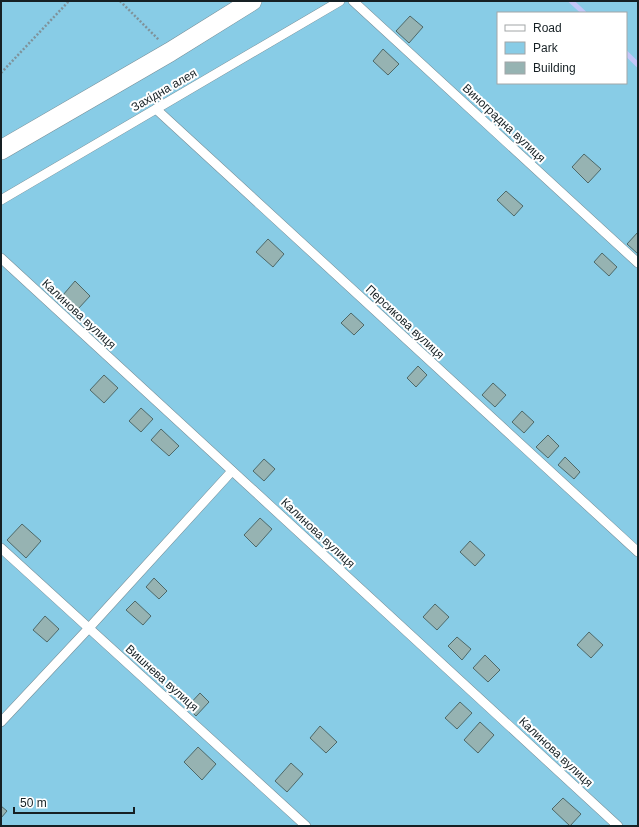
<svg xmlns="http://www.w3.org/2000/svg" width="639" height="827" font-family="Helvetica,sans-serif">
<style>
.green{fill:#88cce6;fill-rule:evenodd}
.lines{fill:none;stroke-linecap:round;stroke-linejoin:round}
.stream{stroke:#c3c6f8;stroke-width:5}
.building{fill:#96b3b2;stroke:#4d6868}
.service-casing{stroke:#768f99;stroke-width:10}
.minor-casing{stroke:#768f99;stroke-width:20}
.path{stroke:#7f929a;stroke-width:2.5;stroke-dasharray:2 2;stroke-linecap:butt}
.service{stroke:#fff;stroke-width:9}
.minor{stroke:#fff;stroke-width:19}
.labels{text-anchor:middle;stroke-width:4;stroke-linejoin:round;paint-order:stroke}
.street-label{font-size:12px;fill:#162024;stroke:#fff}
</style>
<rect width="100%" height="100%" fill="#d3eef9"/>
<path class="green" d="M1,1H638V826H1ZM498,13H626V83H498Z"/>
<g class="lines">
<g class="stream">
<path d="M571,1L584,13"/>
<path d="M626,53L638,65"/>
</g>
</g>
<g class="building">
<path d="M410,16L423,27L409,43L396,31Z"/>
<path d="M383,49L399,64L388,75L373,61Z"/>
<path d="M584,154L601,169L588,183L572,167Z"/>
<path d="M506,191L523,206L514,216L497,200Z"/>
<path d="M638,232V254L627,244Z"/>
<path d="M268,239L284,254L273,267L256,252Z"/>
<path d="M602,253L617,267L609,276L594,262Z"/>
<path d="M75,281L90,296L78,309L63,295Z"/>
<path d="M351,313L364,325L354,335L341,323Z"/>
<path d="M418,366L427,375L416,387L407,378Z"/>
<path d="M104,375L118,388L104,403L90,390Z"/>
<path d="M493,383L506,395L495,407L482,395Z"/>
<path d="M141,408L153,419L141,432L129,421Z"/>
<path d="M522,411L534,422L524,433L512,422Z"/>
<path d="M161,429L179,446L169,456L151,440Z"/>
<path d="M548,435L559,446L548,458L536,447Z"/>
<path d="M565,457L580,472L574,479L558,465Z"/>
<path d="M264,459L275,469L264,481L253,471Z"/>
<path d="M260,518L272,529L256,547L244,535Z"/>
<path d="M22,524L41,541L26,558L7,540Z"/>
<path d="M470,541L485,555L475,566L460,552Z"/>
<path d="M154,578L167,591L159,599L146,587Z"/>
<path d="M135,601L151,616L143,625L126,610Z"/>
<path d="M435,604L449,617L437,630L423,617Z"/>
<path d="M45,616L59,629L47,642L33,630Z"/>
<path d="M589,632L603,645L591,658L577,645Z"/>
<path d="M457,637L471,649L462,660L448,646Z"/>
<path d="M485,655L500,670L488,682L473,668Z"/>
<path d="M200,693L209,702L196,716L187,707Z"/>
<path d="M460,702L472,713L457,729L445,718Z"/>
<path d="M480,722L494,735L478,753L464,740Z"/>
<path d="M320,726L337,742L326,753L310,738Z"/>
<path d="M198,747L216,764L202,780L184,762Z"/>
<path d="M291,763L303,774L287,792L275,781Z"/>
<path d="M563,798L581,814L570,826L552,809Z"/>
<path d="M1,806L7,811L1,818Z"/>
</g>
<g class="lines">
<g class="service-casing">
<g id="service">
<path d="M353,1L638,263"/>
<path d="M156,109L638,552"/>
<path d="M1,200L340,1"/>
<path d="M1,258L618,826"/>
<path d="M1,548L306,826"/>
<path d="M1,722L89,628L232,471"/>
</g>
</g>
<g class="minor-casing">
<path id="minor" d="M1,150L170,52L252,1"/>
</g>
<g class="path">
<path d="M120,1L159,40"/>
<path d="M1,73L69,1"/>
</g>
<use href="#service" class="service"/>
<use href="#minor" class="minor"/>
</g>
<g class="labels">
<g class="street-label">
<text transform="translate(164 90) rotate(-30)" y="4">Західна алея</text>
<text transform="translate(504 123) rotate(43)" y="4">Виноградна вулиця</text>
<text transform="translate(79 314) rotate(43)" y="4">Калинова вулиця</text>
<text transform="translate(405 322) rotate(43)" y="4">Персикова вулиця</text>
<text transform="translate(318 533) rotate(43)" y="4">Калинова вулиця</text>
<text transform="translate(162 678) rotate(42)" y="4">Вишнева вулиця</text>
<text transform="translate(556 752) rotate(43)" y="4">Калинова вулиця</text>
</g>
</g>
<rect width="639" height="827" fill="none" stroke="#162024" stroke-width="4"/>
<rect x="497" y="12" width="130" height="72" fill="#ffffff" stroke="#a2a6a7"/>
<rect x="505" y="25" width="20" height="6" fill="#ffffff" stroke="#a2a6a7"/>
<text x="533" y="32" font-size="12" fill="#162024">Road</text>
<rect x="505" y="42" width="20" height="12" fill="#88cce6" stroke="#a2a6a7"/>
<text x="533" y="52" font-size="12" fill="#162024">Park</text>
<rect x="505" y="62" width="20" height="12" fill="#96b3b2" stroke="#a2a6a7"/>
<text x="533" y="72" font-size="12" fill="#162024">Building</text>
<path d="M14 807v6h120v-6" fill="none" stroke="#162024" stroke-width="2"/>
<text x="20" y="807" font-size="12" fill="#162024" stroke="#ffffff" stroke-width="3" paint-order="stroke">50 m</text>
</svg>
